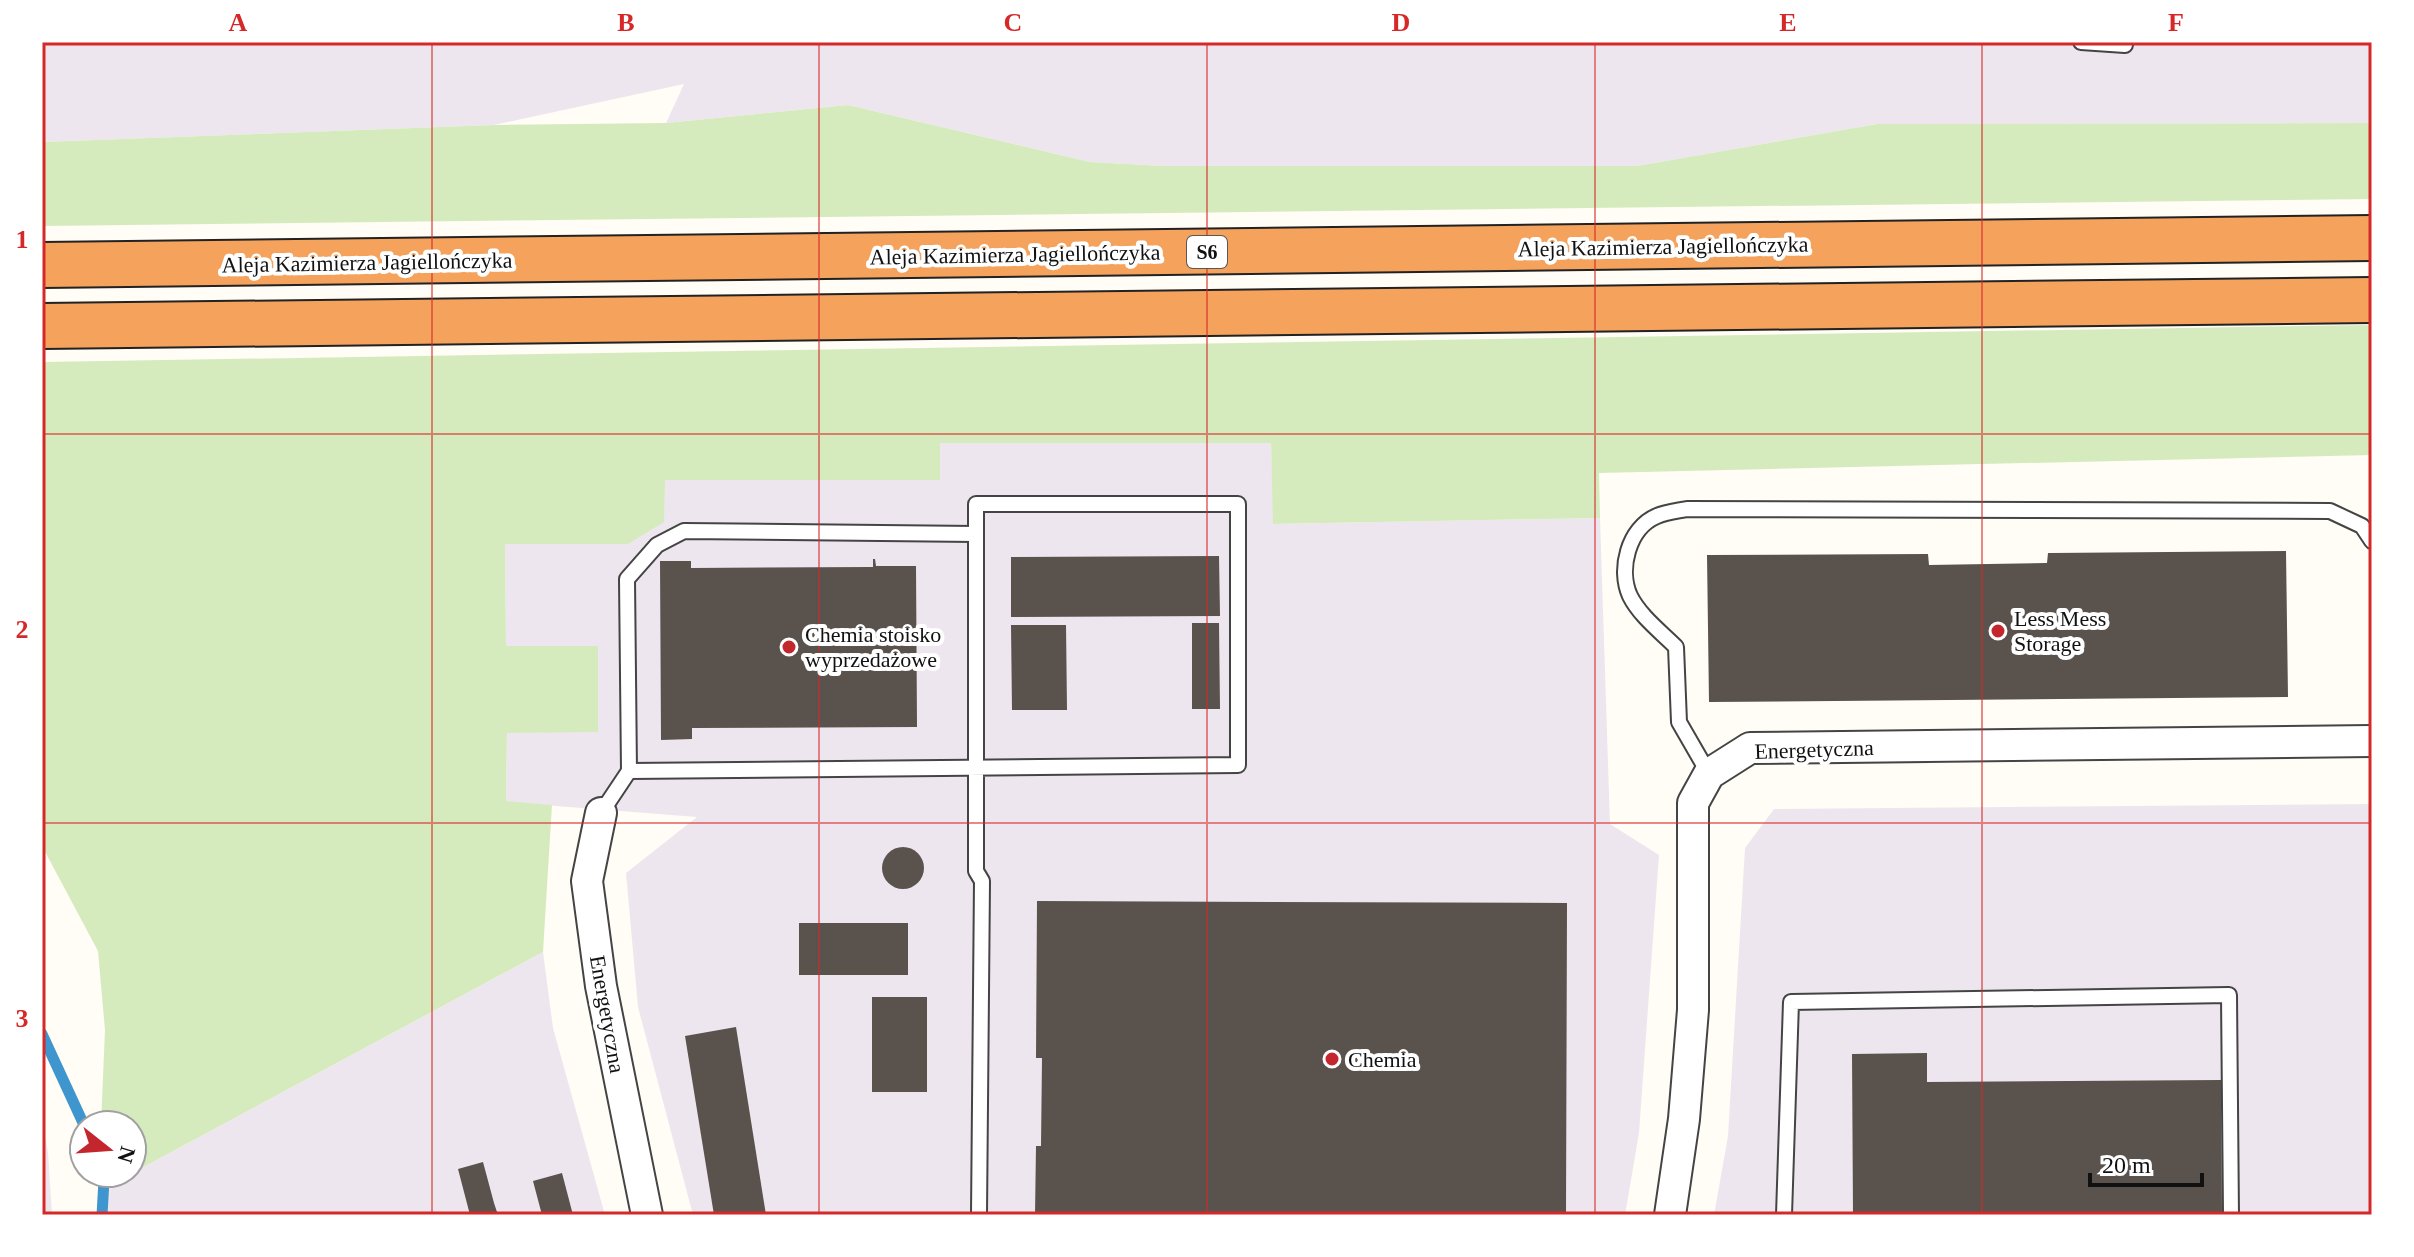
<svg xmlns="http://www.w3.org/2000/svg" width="2414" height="1257" font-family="Georgia,serif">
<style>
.industrial{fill:#eee6ef}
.green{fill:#d5ebbd}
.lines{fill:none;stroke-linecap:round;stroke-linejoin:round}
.stream{stroke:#3f96cf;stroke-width:11}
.building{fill:#5a524d}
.service-casing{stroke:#444;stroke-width:18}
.minor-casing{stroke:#444;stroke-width:34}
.motorway-casing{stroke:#222;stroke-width:48}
.service{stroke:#fff;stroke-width:14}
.minor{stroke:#fff;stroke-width:30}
.motorway{stroke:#f5a25d;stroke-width:44}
.grid{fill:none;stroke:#d62828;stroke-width:2;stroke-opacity:0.55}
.poi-dot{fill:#c4262e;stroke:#fff;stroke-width:3}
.labels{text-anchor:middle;stroke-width:8;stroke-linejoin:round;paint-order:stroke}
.shield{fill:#fff;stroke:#585858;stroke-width:2}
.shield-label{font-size:20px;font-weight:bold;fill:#111}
.street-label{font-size:22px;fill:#111;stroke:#fff}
.poi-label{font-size:22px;fill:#111;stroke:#fff;text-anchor:start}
.neatline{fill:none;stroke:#d62828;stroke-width:3}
.grid-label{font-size:26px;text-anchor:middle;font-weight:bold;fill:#d62828}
</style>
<rect width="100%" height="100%" fill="#fffdf5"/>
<g class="industrial">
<path d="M42,42H2372V123L1877,124L1637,166H1164L1090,162L848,105L666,123L684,84L494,125L42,142Z"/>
<path d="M940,443H1271L1274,524L1600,518L1610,824L1659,855L1639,1133L1625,1215H693L638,1007L626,873L697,817L506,802L507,733L598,731V646H506L505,544H628L664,480H939Z"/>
<path d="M2372,804V1215H1714L1728,1136L1745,848L1774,809Z"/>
<path d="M543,952L553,1028L605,1215H97L99,1191Z"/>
<path d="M42,1122L48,1152L52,1215H42Z"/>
</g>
<g class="green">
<path d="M848,105L1090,162L1164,166H1637L1877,124L2372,123V199L42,226V142L494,125L666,123Z"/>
<path d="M2372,325V455L1599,473L1600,518L1273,524L1271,443H940V480H665L664,522L628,544H505L506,646H598V732L507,733L506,801L552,805L543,952L99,1191V1173H132V1125H101L105,1030L98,951L42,846V362Z"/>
</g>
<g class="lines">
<g class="stream">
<path d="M42,1034L84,1125"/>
<path d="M102,1173L104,1180L102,1215"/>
</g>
</g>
<g class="building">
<path d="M2286,551L2288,697L1709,702L1707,555L1928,554L1929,565L2047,563L2048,553H2051Z"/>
<path d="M1219,556L1220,616L1011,617V557Z"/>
<path d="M873,559H875L876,566H916L917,727L692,728V739L661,740L660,561H691V568L873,567Z"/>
<path d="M1192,623H1219L1220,709H1192Z"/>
<path d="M1011,625H1066L1067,710H1012Z"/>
<circle cx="903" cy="868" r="21"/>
<path d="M1037,901L1567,903L1566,1215H1035L1036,1146H1041L1042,1058H1036Z"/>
<rect x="799" y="923" width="109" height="52"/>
<rect x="872" y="997" width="55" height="95"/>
<path d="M736,1027L766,1215H714L685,1036Z"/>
<path d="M1927,1053V1082L2221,1080L2222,1215H1853L1852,1054Z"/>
<path d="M483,1162L494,1203L498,1215H470L458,1169Z"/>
<path d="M562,1173L573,1215H542L533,1181Z"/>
</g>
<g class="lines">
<g class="service-casing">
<g id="service">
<path d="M2081,42L2125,45V42"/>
<path d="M629,771L627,579L657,545L684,531L976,534"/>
<path d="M1709,774L1679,722L1676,647C1661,632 1640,616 1630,596C1618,570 1628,528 1657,516C1666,512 1677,511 1687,509L2330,511L2362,526L2372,541"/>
<path d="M601,813L629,771L1238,765V504H976V871L982,881L979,1215"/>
<path d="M1784,1215L1791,1002L2229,995L2231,1215"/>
</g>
</g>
<g class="minor-casing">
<g id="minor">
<path d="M601,813L587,881L601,986L647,1215"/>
<path d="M1670,1215L1684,1119L1693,1010V803L1709,774L1750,748L2372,741"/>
</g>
</g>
<g class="motorway-casing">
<g id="motorway">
<path d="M42,265L2372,238"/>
<path d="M42,326L2372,300"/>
</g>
</g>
<use href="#service" class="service"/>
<use href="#minor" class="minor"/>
<use href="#motorway" class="motorway"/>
</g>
<path class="grid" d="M432,42V1215M819,42V1215M1207,42V1215M1595,42V1215M1982,42V1215M42,434H2372M42,823H2372"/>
<g class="poi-dot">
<circle cx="1998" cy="631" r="8"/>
<circle cx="789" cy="647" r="8"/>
<circle cx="1332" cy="1059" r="8"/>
</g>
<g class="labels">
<rect class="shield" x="1187" y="236" width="40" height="32" rx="6"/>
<g class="shield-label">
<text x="1207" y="259">S6</text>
</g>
<g class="street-label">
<text transform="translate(1663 246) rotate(-1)" y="8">Aleja Kazimierza Jagiellończyka</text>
<text transform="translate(1015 254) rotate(-1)" y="8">Aleja Kazimierza Jagiellończyka</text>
<text transform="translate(367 262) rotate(-1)" y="8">Aleja Kazimierza Jagiellończyka</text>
<text transform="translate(1814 749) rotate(-2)" y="8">Energetyczna</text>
<text transform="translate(608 1014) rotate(80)" y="8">Energetyczna</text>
</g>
<g class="poi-label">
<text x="2014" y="626">Less Mess<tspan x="2014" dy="25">Storage</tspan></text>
<text x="805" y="642">Chemia stoisko<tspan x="805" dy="25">wyprzedażowe</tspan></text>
<text x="1348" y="1067">Chemia</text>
</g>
</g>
<rect width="2414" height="1257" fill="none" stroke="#ffffff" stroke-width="88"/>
<g transform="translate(108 1149) rotate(107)"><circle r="38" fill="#ffffff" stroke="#a0a0a0" stroke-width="2"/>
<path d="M0-6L14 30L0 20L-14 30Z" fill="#c4262e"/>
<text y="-12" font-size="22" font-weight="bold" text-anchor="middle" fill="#111111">N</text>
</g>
<path d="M2090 1173v12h112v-12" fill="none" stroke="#111111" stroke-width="4"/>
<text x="2102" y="1173" font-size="24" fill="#111111" stroke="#ffffff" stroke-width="6" paint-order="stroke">20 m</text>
<rect x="44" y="44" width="2326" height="1169" class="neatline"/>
<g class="grid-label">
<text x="238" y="31">A</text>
<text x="626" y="31">B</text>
<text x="1013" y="31">C</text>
<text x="1401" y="31">D</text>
<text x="1788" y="31">E</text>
<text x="2176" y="31">F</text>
<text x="22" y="248">1</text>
<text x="22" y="638">2</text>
<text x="22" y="1027">3</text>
</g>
</svg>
